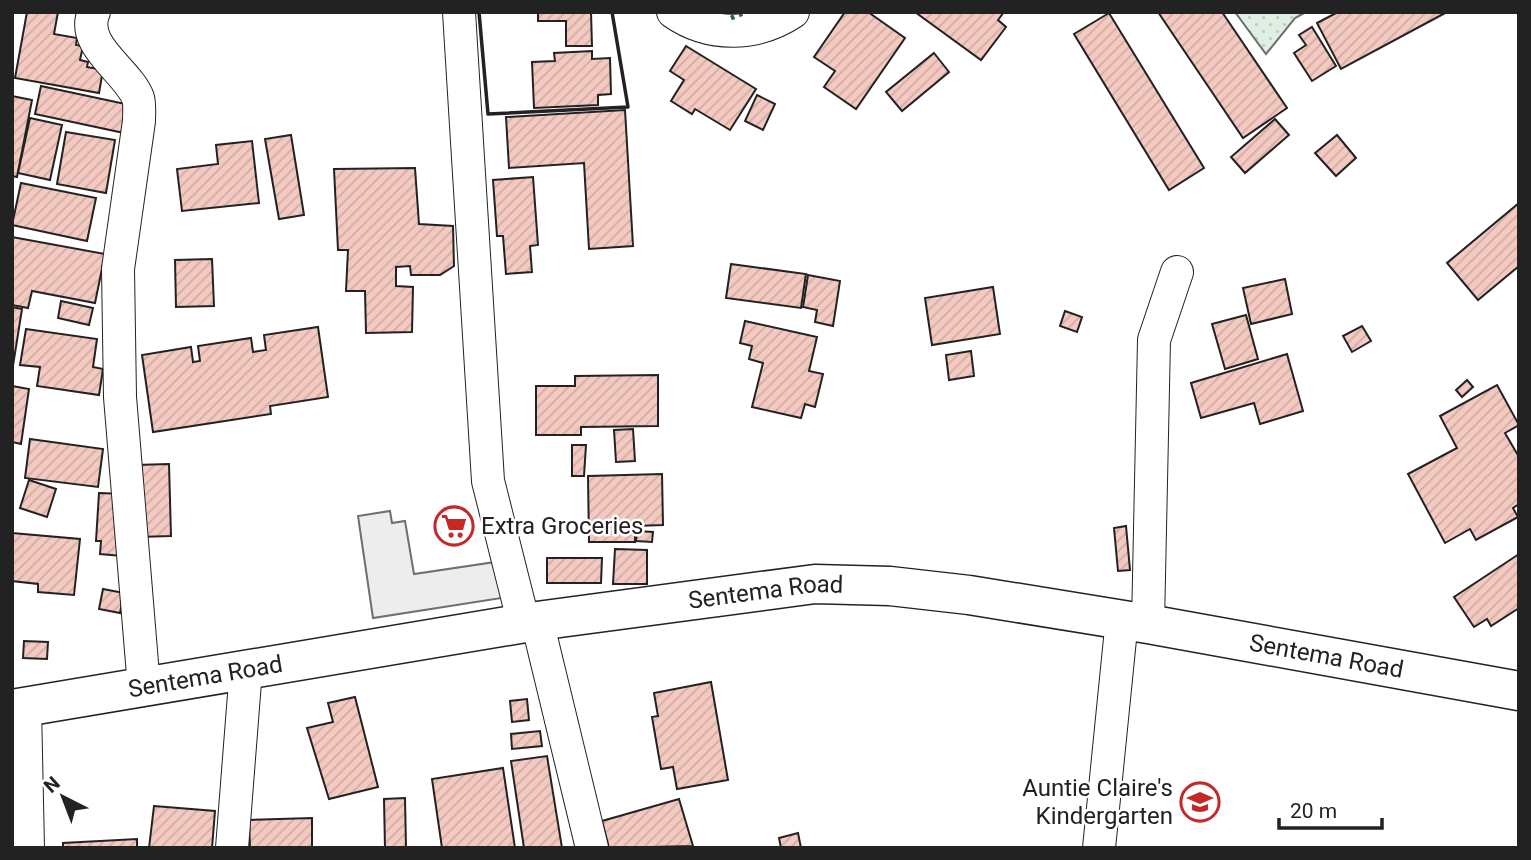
<svg xmlns="http://www.w3.org/2000/svg" width="1531" height="860" font-family="Roboto,sans-serif">
<style>
.grass{fill:url(#grass-dots);stroke:#6f6f6f;stroke-width:2}
.parking{fill:#ededed;stroke:#6f6f6f;stroke-width:2}
.building{fill:url(#building-hatch);stroke:#222;stroke-width:2}
.lines{fill:none;stroke-linecap:round;stroke-linejoin:round}
.street-casing{stroke:#222;stroke-width:34}
.secondary-casing{stroke:#222;stroke-width:41}
.street{stroke:#fff;stroke-width:32}
.secondary{stroke:#fff;stroke-width:38}
.hedge{stroke:#2f5e38;stroke-width:5;stroke-dasharray:3.5 5;stroke-linecap:butt}
.wall{stroke:#222;stroke-width:3.5}
.labels{text-anchor:middle;stroke-width:5;stroke-linejoin:round;paint-order:stroke}
.poi-label{font-size:24px;fill:#222;stroke:#fff;text-anchor:start}
.street-label{font-size:24px;fill:#222;stroke:#fff}
</style>
<defs>
<pattern id="grass-dots" width="8" height="8" patternUnits="userSpaceOnUse" patternTransform="scale(1.75)"><rect width="8" height="8" fill="#e0efe3"/><path d="M2 2h.1M6 6h.1" fill="none" stroke="#c0cdc2" stroke-width="1.8" stroke-linecap="round"/></pattern>
<pattern id="building-hatch" width="6" height="6" patternUnits="userSpaceOnUse" patternTransform="scale(1.75)"><rect width="6" height="6" fill="#f3c9c0"/><path d="M-1 1l2-2M0 6l6-6M5 7l2-2" fill="none" stroke="#d0aca5"/></pattern>
</defs>
<rect width="100%" height="100%" fill="#fff"/>
<path class="grass" d="M1235,12H1306L1295,18L1266,54Z"/>
<path class="parking" d="M390,511L392,523L405,521L414,574L502,561L508,597L373,618L358,516Z"/>
<g class="building">
<path d="M27,12H58L54,34L77,38L76,45L83,46L80,60L88,62L87,67L103,70L99,93L15,78Z"/>
<path d="M538,12H591L592,46H566V21H538Z"/>
<path d="M845,12H868L905,38L856,109L824,87L835,71L814,57Z"/>
<path d="M915,12H1004L998,20L1006,27L981,60Z"/>
<path d="M1158,12H1222L1287,108L1243,138Z"/>
<path d="M1338,12H1447L1341,69L1317,23Z"/>
<path d="M1109,13L1204,168L1169,190L1074,34Z"/>
<path d="M1312,27L1336,66L1312,81L1294,53L1306,45L1299,35Z"/>
<path d="M686,46L756,89L730,130L695,109L692,114L671,101L684,80L670,71Z"/>
<path d="M592,51V59L610,58L611,94L598,95V105L534,108L532,62L555,61L554,53Z"/>
<path d="M934,53L949,72L902,111L886,92Z"/>
<path d="M41,86L130,105L124,133L35,114Z"/>
<path d="M757,95L775,104L763,130L745,121Z"/>
<path d="M12,96L32,100L17,177L12,176Z"/>
<path d="M625,110L633,246L589,249L584,163L509,168L506,117Z"/>
<path d="M30,118L62,125L50,180L18,173Z"/>
<path d="M1275,119L1289,135L1245,173L1231,157Z"/>
<path d="M66,132L115,140L106,193L57,184Z"/>
<path d="M291,135L304,215L279,219L265,139Z"/>
<path d="M1337,135L1356,158L1336,176L1315,153Z"/>
<path d="M252,141L259,203L182,211L177,169L218,164L216,145Z"/>
<path d="M415,168L419,224L453,226L454,266L440,275H411L410,266L396,267V286L413,287L412,332L366,333L365,291H346L348,250H338L334,169Z"/>
<path d="M533,177L538,245L530,246L532,272L506,274L503,236H497L493,180Z"/>
<path d="M21,183L96,198L87,241L12,225Z"/>
<path d="M1519,203V266L1478,300L1447,263Z"/>
<path d="M12,237L105,254L95,303L32,291L28,308L12,305Z"/>
<path d="M212,259L214,306L176,307L175,260Z"/>
<path d="M731,264L806,274L801,308L726,298Z"/>
<path d="M808,275L840,281L833,326L815,322L817,310L803,307Z"/>
<path d="M1285,279L1292,314L1251,324L1243,288Z"/>
<path d="M993,287L1000,334L932,345L925,298Z"/>
<path d="M61,301L93,308L89,325L58,318Z"/>
<path d="M12,307L22,309L12,372Z"/>
<path d="M1065,311L1082,317L1077,332L1060,326Z"/>
<path d="M1246,315L1258,359L1225,369L1212,324Z"/>
<path d="M745,321L817,337L809,371L823,374L815,407L805,404L801,418L752,407L763,363L749,359L752,346L740,343Z"/>
<path d="M1362,326L1371,341L1352,352L1343,336Z"/>
<path d="M318,327L328,397L270,406L271,414L153,432L142,355L191,347L193,362L200,361L198,346L251,338L253,352L266,350L264,335Z"/>
<path d="M26,329L97,339L93,367L103,369L99,395L37,386L40,367L20,365Z"/>
<path d="M971,351L974,376L949,380L946,355Z"/>
<path d="M1287,354L1303,411L1260,424L1254,403L1201,418L1191,383Z"/>
<path d="M658,375V426L581,427V435H536V386H575V376Z"/>
<path d="M1467,380L1473,387L1462,397L1456,390Z"/>
<path d="M1497,385L1519,425L1505,433L1519,457V504L1513,508L1518,517L1476,540L1470,529L1445,543L1408,474L1457,448L1440,416Z"/>
<path d="M12,386L29,389L21,444L12,442Z"/>
<path d="M633,429L635,461L616,462L614,430Z"/>
<path d="M30,439L103,449L98,487L25,478Z"/>
<path d="M572,445H586L584,476H572Z"/>
<path d="M169,464L171,536L138,537L135,465Z"/>
<path d="M662,474L663,525L635,526V542H589L588,476Z"/>
<path d="M29,480L56,489L47,517L20,508Z"/>
<path d="M99,493L126,494L122,556L100,554L101,541H96Z"/>
<path d="M1126,526L1130,570L1118,571L1114,528Z"/>
<path d="M637,531L653,532L652,542L636,541Z"/>
<path d="M12,533L80,539L74,595L38,592V584L12,581Z"/>
<path d="M615,549L647,550V584H613Z"/>
<path d="M1519,554V608L1491,626L1487,619L1474,627L1454,597Z"/>
<path d="M547,558H602L601,583H547Z"/>
<path d="M103,589L124,593L120,613L99,609Z"/>
<path d="M24,641L48,642L47,659L23,658Z"/>
<path d="M711,682L728,780L677,789L673,767L661,769L652,717L658,716L654,693Z"/>
<path d="M355,697L378,787L329,799L307,728L333,722L328,703Z"/>
<path d="M527,699L529,720L512,722L510,701Z"/>
<path d="M540,731L542,746L512,749L511,734Z"/>
<path d="M547,756L562,848H524L511,761Z"/>
<path d="M503,768L515,848H442L432,779Z"/>
<path d="M405,798L406,848H385L384,799Z"/>
<path d="M679,799L693,846L609,848L602,821Z"/>
<path d="M154,806L215,811L212,848H149Z"/>
<path d="M312,818V848H250L249,820Z"/>
<path d="M798,833L801,848H781L779,838Z"/>
<path d="M137,839V848H63V843Z"/>
</g>
<g class="lines">
<g class="street-casing">
<g id="street">
<path d="M94,12C79,45 128,71 138,98C140,104 139,114 139,121L118,269L120,397L144,687"/>
<path d="M459,12L488,481L524,624"/>
<path d="M673,12C710,38 757,36 793,12"/>
<path d="M537,621L592,848"/>
<path d="M1148,624L1154,340L1177,272"/>
<path d="M25,707L28,848"/>
<path d="M232,848L246,669"/>
<path d="M1099,848L1122,619"/>
</g>
</g>
<g class="secondary-casing">
<g id="secondary">
<path id="s1" d="M12,709L537,621L815,584L890,586L969,595L1148,624L1519,691"/>
</g>
</g>
<use href="#street" class="street"/>
<use href="#secondary" class="secondary"/>
<path class="hedge" d="M731,18L746,12"/>
<path class="wall" d="M479,12L488,114L628,107L612,12"/>
</g>
<defs>
<g id="supermarket-ring" transform="scale(2.0125)"><circle r="9.5" fill="#fff" stroke="#c62828" stroke-width="1.5"/><path d="M-6-5.5h2.5l.6 2H6L4.5 2H-2.5L-4.4-4H-6ZM-1.5 3.2a1.3 1.3 0 1 0 .1 0ZM3 3.2a1.3 1.3 0 1 0 .1 0Z" fill="#c62828"/></g>
<g id="school-ring" transform="scale(2.0125)"><circle r="9.5" fill="#fff" stroke="#c62828" stroke-width="1.5"/><path d="M0-5L7-2L0 1L-7-2ZM-4 1L0 2.5L4 1V4Q0 6-4 4Z" fill="#c62828"/></g>
</defs>
<g fill-rule="evenodd">
<use href="#supermarket-ring" x="454" y="526"/>
<use href="#school-ring" x="1200" y="802"/>
</g>
<g class="labels">
<g class="poi-label">
<text x="481" y="534">Extra Groceries</text>
<text x="1173" y="796" text-anchor="end">Auntie Claire's<tspan x="1173" dy="28">Kindergarten</tspan></text>
</g>
<g class="street-label">
<text dy="8" stroke="none"><textPath href="#s1" startOffset="763">Sentema Road</textPath></text>
<text dy="8" stroke="none"><textPath href="#s1" startOffset="1330">Sentema Road</textPath></text>
<text dy="8" stroke="none"><textPath href="#s1" startOffset="196">Sentema Road</textPath></text>
</g>
</g>
<rect width="1531" height="860" fill="none" stroke="#222222" stroke-width="28"/>
<g transform="translate(63 797) rotate(318)" stroke="#ffffff" stroke-width="5" paint-order="stroke">
<path d="M0-5L12 26L0 18L-12 26Z" fill="#222222"/>
<text y="-10" font-size="19" font-weight="bold" text-anchor="middle" fill="#222222">N</text>
</g>
<path d="M1279 818v10h103v-10" fill="none" stroke="#222222" stroke-width="3.5"/>
<text x="1290" y="818" font-size="21" fill="#222222" stroke="#ffffff" stroke-width="5" paint-order="stroke">20 m</text>
</svg>
